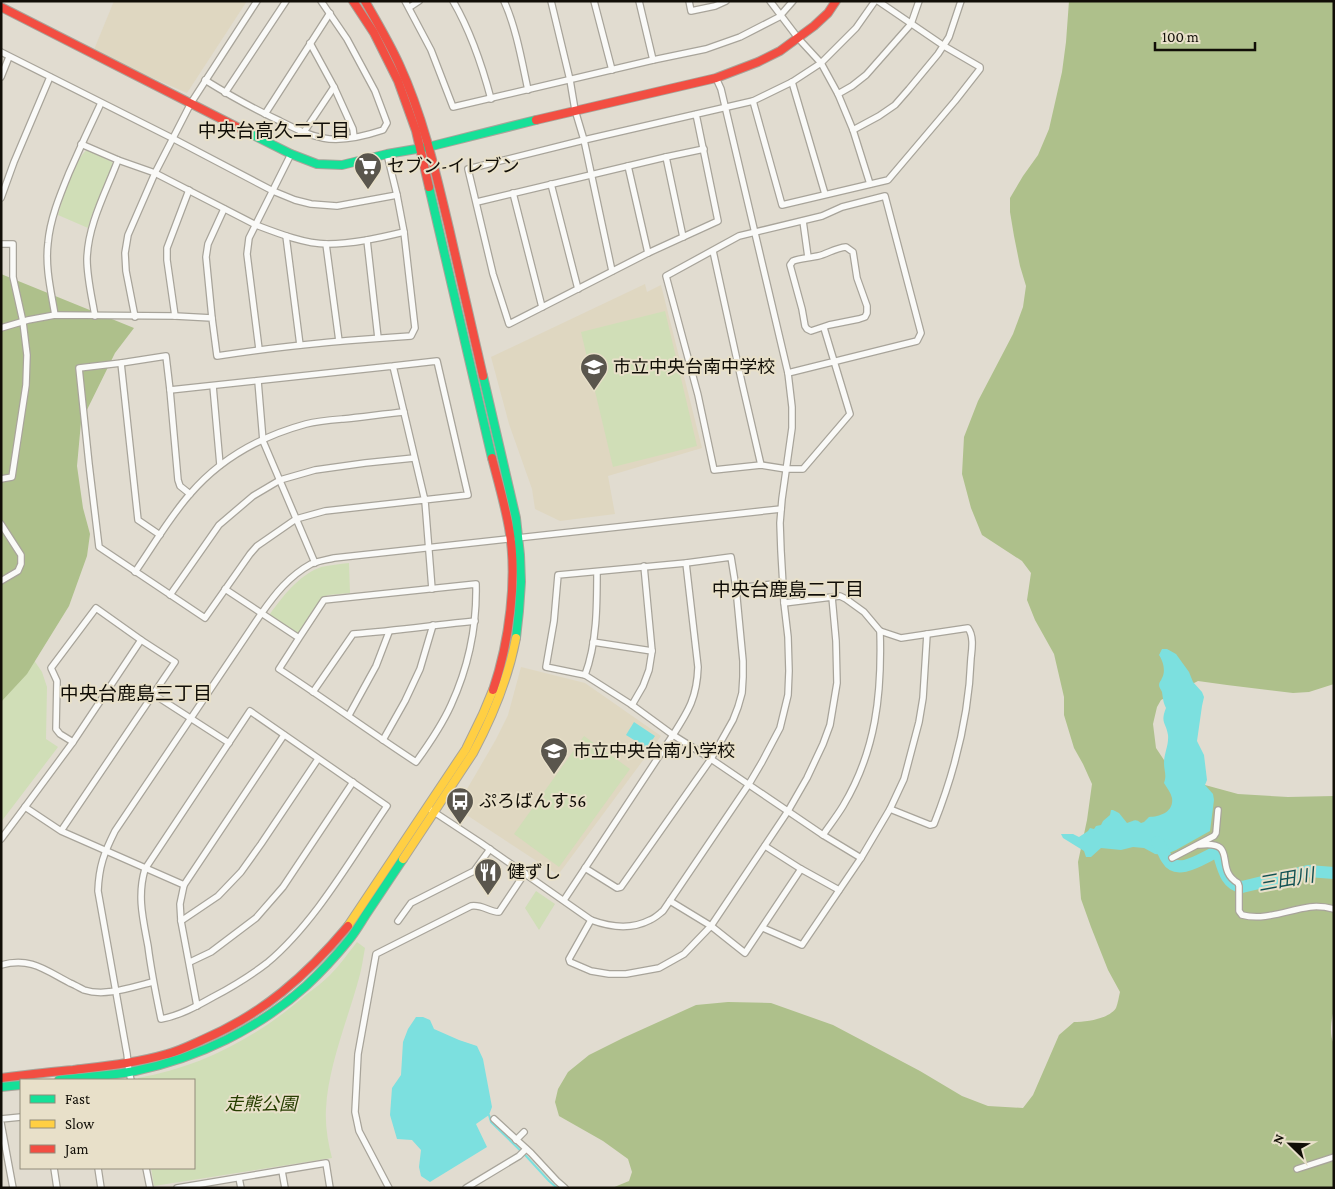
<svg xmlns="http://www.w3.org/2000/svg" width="1335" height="1189" font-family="'Crimson Pro','Noto Sans JP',serif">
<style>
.built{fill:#dfd7c1}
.green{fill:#d0deb7}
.forest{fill:#aec08b}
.water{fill:#7ce0df}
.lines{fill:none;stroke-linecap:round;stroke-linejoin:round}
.stream{stroke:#7ce0df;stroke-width:2}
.river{stroke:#7ce0df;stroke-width:12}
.street-casing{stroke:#a8a49a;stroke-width:8}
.fast-casing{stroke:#a8a49a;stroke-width:10}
.slow-casing{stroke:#a8a49a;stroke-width:10}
.jam-casing{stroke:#a8a49a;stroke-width:10}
.street{stroke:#fafaf8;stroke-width:5.5}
.fast{stroke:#16e098;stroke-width:8}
.slow{stroke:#ffcf43;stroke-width:8}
.jam{stroke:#f24e42;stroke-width:8}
.labels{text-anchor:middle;stroke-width:4;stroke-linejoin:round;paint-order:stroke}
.poi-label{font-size:18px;fill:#110e07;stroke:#e8e0c9;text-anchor:start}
.park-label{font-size:18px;font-style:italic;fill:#273e00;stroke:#e8e0c9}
.neighbourhood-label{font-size:19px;fill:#110e07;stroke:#e8e0c9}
.water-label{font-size:19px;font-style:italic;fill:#125153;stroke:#e8e0c9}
</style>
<rect width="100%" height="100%" fill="#e1dcd0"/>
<g class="built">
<path d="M114,1H247L187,93L93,52Z"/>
<path d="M645,284L647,292L661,285L702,448L608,476L615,514L560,521L535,509L532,489L509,424L491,357Z"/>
<path d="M521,667L585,683L661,736L558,875L456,808L495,741L508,715Z"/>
</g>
<g class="green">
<path d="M87,150L112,162L113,164L91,217L88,228L58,215C62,201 75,158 87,150Z"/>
<path d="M665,311L697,446L613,467L581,332Z"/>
<path d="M349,563L350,593L328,595L321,598L299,633L295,634L270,617V614C283,596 299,575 321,567C330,565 340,564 349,563Z"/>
<path d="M1,612L42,672L47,687L46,739L58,747L1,822Z"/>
<path d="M584,736L630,769L559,867L514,834Z"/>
<path d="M536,891L555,904L539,930L525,908Z"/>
<path d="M357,942L365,948C363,958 362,968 359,978C348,1019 328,1066 326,1109C325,1126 328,1142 332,1158L154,1186L151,1168H194V1080H138V1078C202,1067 259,1036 307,994C315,988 323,982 330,975C340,965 348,953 357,942Z"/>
</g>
<g class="forest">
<path d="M1069,1H1334V684L1309,692L1293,693L1227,685L1198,681L1161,700L1157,707L1153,724L1156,748L1164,760L1178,774L1194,782L1238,794L1288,797L1334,796V1010C1331,1020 1329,1035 1334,1044V1188H612L629,1181L632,1172L628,1159L603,1141L559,1116L555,1102L558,1089L568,1072L589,1055L623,1038L696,1005L728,1002L771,1003L833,1025L920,1071L962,1096L988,1106L1023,1108L1033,1095L1059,1035L1074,1022C1086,1022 1109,1019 1116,1008C1118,1003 1119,996 1120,992L1108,970L1091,927L1081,899L1078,862L1087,820L1092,784L1083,764L1074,748L1064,715V697L1054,654L1035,620L1027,600L1031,573L1022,561L982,535L971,508L962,474L964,437L978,401L1013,334L1023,307L1026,286L1020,266L1014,236L1010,212V198L1023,176L1038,155L1049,129L1062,72L1066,42Z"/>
<path d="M1,274L134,328L115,353L81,422L77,466L83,508L90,534L87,556L69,606L27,674L1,702Z"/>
</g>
<g class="water">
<path d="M1162,649H1167L1176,654L1189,672L1193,682L1202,692L1204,697L1202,706L1197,741L1204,755L1207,780L1205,785L1213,794L1214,800L1210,831L1176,850L1164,855L1155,854L1144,848L1133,847L1121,850L1101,848L1091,857H1086L1084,851L1063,838L1061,834H1073L1079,837L1088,831L1090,828L1094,829L1096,826L1101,825L1103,821L1110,815L1111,810H1113L1119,813L1127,823C1134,821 1135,818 1141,823L1144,822L1149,817C1160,817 1174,812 1172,798C1171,793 1167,788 1164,783C1167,775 1164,771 1164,763C1164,753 1169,745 1168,735C1166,722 1160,723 1166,708C1163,702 1163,698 1162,692C1161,690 1159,687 1159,685C1159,682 1161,681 1162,678C1166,671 1163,661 1159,655Z"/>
<path d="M634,722L655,736L647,748L626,735Z"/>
<path d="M416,1017H423L430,1020L434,1029L459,1040L477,1046L483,1059L492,1107L489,1115L476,1124L487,1147L430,1182L421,1176L419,1167L421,1150L412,1140L397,1139L390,1115L392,1088L401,1075L403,1042L408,1029Z"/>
</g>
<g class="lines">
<path class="stream" d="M489,1115L491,1122L526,1156L549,1181L557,1188"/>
<path class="river" d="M1157,842C1162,846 1163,853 1167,859C1177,876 1201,859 1214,853H1217L1219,855C1223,868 1226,885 1242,887L1308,871L1334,873"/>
<g class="street-casing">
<g id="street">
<path d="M405,1L431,50L453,107L653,60L706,49L740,37L779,17L793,1"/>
<path d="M453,1C471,32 482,65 491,99"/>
<path d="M504,1C516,27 522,62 528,90"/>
<path d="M551,1L570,80L575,110L584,140L612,271"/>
<path d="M594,1L612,70"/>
<path d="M639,1L653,60"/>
<path d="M689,1L691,11L715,6L726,1"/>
<path d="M770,1L798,38L821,63L838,94L853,130L870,184"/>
<path d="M410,7L419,1"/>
<path d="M310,43L334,87L353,129L354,137"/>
<path d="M1,52L172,138L273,191L295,200L311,204L337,206L397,195"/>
<path d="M1,77L9,57"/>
<path d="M205,80C229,95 254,109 280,121C294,128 307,135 323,138C342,142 365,136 383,130L387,123L375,91L347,39L321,1"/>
<path d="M792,82L825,194"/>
<path d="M225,93L286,1"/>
<path d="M838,94L852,86L866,75L911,24L919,1"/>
<path d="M753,101L782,205L888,180L955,101L980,69V67L944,46L878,1"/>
<path d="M265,114L330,13"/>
<path d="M696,114L718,221L648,253L509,324L493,274L468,169L584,140L753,101L792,82L821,63L856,28L875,1"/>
<path d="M853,130L879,116L895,105L909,89L938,54L949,37L961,1"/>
<path d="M304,132L334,87"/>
<path d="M81,144L118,160L155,173L256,225C277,233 305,244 327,244C353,244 379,238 404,232"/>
<path d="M666,157L683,237"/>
<path d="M628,166L648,253"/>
<path d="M551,184L578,289"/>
<path d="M513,193L542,307"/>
<path d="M1,198L14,162L50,77"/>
<path d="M477,202L666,157L704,149"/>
<path d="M803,221L808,257"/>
<path d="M286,236L300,345"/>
<path d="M367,240L378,338"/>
<path d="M1,244H13V277L23,322L27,355L26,385L12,477L1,479"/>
<path d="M326,244L339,341"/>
<path d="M846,247L853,252L857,278L867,306V313L865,317L859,319L829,325L811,331L807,329L805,326L802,309L790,265L793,261C801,258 809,258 818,256C827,254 835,248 846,247Z"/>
<path d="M713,251L742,383L761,465"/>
<path d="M55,315C51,291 45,267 48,243C50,219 60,195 69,173C79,150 90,126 101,103"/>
<path d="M95,316C92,298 87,278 87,259C88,224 106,192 118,160"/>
<path d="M175,316L167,260V248L189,190"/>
<path d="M135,317L126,271L125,253L128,235L155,173L191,103L257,1"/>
<path d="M212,318L206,257L208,244L224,209"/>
<path d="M1,328L28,320L55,315L175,316L212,318L217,356C281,346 346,340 411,336L415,328L404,232L397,195L387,154"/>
<path d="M259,349L247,254L249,238L291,154"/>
<path d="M121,363L138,520L160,535"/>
<path d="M393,366L170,390L166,356L121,363L79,368L89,464L99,547L205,618L250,554L257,546L296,519L325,511L468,495L437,361L393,366L425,501L432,589"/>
<path d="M788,373L917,341L921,333L885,196L842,207L822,216L739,236L666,276L698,395L714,470L761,465L786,469H803L850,414L824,328"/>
<path d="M258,381L263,441L315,563"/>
<path d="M213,386L220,465"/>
<path d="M170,390L178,480L180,486L190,494"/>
<path d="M1,524L21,555V564L18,571L1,581"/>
<path d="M135,572C153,546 169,518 190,494C220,459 262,436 306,424C318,421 331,420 343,419C363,417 384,414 404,412"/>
<path d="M783,583L736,588L731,557L686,563L558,575L554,621L546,667L585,675L632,705L673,735L711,759L823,835L861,858"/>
<path d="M225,589L299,638L279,669C325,699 370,732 416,762C429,744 442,725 451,705C468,668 477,626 476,584L324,600L299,638"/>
<path d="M170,595L219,525L253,496L280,480L315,470L365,463L414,458"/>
<path d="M832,597L840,596L846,599L864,612L880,631L901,638L968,628C974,636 972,649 971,658C969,716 955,771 934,824L930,825L890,809"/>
<path d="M593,642L652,651"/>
<path d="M585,675C597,643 597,605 597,572"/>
<path d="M313,692L353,634C394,631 435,625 475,621"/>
<path d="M153,694L229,743"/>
<path d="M632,705L643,686L649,670L652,651L644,566"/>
<path d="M250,711L387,806C352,857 315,923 267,963C250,976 232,987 213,997C197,1006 179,1016 161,1019C156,995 151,970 148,946C143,919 137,896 145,869Z"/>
<path d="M349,715L376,666L389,632"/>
<path d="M383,740L405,701L420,669L433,625"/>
<path d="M73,742L60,734L56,729L57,681L51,668L96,608L141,640"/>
<path d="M431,810L481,843L591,920C610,927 631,930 650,920C655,918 659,914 663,911L749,784L762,762L780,728L788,695L789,671L788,637L784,603L781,551L780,523L782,499L792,428V407L788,373L721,89L716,78"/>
<path d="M61,831L175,662L141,640L73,742L25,807L61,831L184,885L180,904L181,921L197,1006"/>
<path d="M823,835C829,826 837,816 843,806C876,751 882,694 880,631"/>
<path d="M1,839L25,807"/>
<path d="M1199,845C1240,840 1213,869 1238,883L1239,886V911L1242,915C1265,921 1287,910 1310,907C1318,906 1326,907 1334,909"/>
<path d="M765,846L801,869L839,890"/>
<path d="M1172,858L1214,836L1216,833L1218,810"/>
<path d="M585,868L617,888L621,887L711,759L733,720L738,707L742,693L743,677V661L736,588"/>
<path d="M184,885L284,735"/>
<path d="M564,900L673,735C689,710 697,697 698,667L686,563"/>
<path d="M670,901L711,926L745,953L801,869"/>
<path d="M591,920L569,959L570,962L591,971L609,974H626L659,968L684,954L711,926L788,811L807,778L823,744L830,725L837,683L836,641L832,597L784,603"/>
<path d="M181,921L218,896L241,872L261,844L318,759"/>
<path d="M398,921L411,903L474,871L490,849"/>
<path d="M763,928L802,945L861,858L890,809L904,779L919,722L923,698L927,634"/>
<path d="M190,962L211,952L256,918L283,887L353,782"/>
<path d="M1,965C31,957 45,970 70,983C75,985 80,988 84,990C106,997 132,987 153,982"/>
<path d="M131,1080L129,1072L127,1054L98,891C99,866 104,853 115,831L261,614C275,594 289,576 311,564C318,561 326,560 334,558L781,509"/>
<path d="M1,1119L21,1117"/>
<path d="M494,1119L531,1153L557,1181L565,1188"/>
<path d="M1,1123L13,1188"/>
<path d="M516,1140L524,1132"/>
<path d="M54,1168L57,1188"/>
<path d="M98,1168L101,1188"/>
<path d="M146,1168L150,1188"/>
<path d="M1297,1169L1334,1157"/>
<path d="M282,1171L285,1188"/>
<path d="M239,1178L241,1188"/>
<path d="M177,1188L326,1163L330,1188"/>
<path d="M389,1188L359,1131L355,1112L358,1054L376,954L471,906C482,904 489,912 499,912L525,873"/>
<path d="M466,1188L519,1156L526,1149"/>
</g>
</g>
<g class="fast-casing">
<g id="fast">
<path d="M247,132L291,154L317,164L342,165L387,154L428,147L536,120"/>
<path d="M429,187L492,458"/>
<path d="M483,376L516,518L520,555L521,582L519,611L516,638"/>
<path d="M59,1080C84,1077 110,1076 135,1071C198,1058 258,1029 306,986C321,972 335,957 348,941C355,933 361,922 367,913C379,895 391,877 403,859"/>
<path d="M1,1087L21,1085"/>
</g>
</g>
<g class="slow-casing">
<g id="slow">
<path d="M403,859L473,753C493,716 508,679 516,638"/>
<path d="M348,926L466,749L483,714L493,690"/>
</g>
</g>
<g class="jam-casing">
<g id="jam">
<path d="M353,1L374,33L398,81L416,131L429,187"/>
<path d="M365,1C377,22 389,42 399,64C423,116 436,173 449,228C460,277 472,327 483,376"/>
<path d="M1,7L247,132"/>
<path d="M536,120L716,78L758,62L780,51L814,26L828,13L836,1"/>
<path d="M492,458C498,481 505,505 509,528C518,578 509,643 493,690"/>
<path d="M1,1078C25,1075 49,1072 73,1070C105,1066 136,1063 167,1054C179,1051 191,1045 202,1040C263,1014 306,976 348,926"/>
</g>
</g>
<use href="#street" class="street"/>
<use href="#fast" class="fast"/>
<use href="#slow" class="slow"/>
<use href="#jam" class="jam"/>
</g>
<defs>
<g id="supermarket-pin" transform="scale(1.4375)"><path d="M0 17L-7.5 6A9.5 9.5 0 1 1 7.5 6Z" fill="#5a564d" stroke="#e8e0c9"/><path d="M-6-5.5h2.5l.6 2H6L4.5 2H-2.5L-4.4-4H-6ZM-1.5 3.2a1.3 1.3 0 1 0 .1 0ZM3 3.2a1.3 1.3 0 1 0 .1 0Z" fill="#fff"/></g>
<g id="school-pin" transform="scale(1.4375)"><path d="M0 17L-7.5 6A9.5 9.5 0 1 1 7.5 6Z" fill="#5a564d" stroke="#e8e0c9"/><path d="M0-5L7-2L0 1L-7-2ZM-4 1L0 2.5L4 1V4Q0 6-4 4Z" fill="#fff"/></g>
<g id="bus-pin" transform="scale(1.4375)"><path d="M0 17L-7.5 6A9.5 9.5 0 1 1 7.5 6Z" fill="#5a564d" stroke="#e8e0c9"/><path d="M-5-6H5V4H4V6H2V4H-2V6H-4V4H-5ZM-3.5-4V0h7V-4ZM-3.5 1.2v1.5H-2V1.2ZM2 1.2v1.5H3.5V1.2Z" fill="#fff"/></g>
<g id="restaurant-pin" transform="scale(1.4375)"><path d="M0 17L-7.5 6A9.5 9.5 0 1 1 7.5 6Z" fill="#5a564d" stroke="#e8e0c9"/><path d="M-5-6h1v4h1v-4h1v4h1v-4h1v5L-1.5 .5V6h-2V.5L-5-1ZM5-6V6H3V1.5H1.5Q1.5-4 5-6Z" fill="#fff"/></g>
</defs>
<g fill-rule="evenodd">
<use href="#supermarket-pin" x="368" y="166"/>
<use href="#school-pin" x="594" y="367"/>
<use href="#school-pin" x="554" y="751"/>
<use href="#bus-pin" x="460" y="801"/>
<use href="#restaurant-pin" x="488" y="872"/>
</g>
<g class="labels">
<g class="poi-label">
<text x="387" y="172">セブン-イレブン</text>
<text x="613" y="373">市立中央台南中学校</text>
<text x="573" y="757">市立中央台南小学校</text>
<text x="479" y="807">ぷろばんす56</text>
<text x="507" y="878">健ずし</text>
</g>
<g class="park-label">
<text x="261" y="1110">走熊公園</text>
</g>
<g class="neighbourhood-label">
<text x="274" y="137">中央台高久二丁目</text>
<text x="788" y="596">中央台鹿島二丁目</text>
<text x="136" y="700">中央台鹿島三丁目</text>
</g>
<g class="water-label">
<text transform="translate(1286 879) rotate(-10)" y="7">三田川</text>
</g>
</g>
<rect width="1335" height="1189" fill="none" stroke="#110e07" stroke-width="5"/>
<rect x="20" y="1079" width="175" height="90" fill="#e8e0c9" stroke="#928c7b"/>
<rect x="30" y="1095" width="25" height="8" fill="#16e098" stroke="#928c7b"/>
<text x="65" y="1104" font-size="15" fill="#110e07">Fast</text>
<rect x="30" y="1120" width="25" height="8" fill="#ffcf43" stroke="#928c7b"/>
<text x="65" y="1129" font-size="15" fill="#110e07">Slow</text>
<rect x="30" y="1145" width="25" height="8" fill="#f24e42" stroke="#928c7b"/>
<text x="65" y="1154" font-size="15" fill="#110e07">Jam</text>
<g transform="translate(1290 1144) rotate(293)" stroke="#e8e0c9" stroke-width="4" paint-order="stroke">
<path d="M0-4L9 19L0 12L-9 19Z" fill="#110e07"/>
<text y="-8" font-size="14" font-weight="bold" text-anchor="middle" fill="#110e07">N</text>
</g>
<path d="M1155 42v8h100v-8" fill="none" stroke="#110e07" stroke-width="2.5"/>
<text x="1162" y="42" font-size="15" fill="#110e07" stroke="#e8e0c9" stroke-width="4" paint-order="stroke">100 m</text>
</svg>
